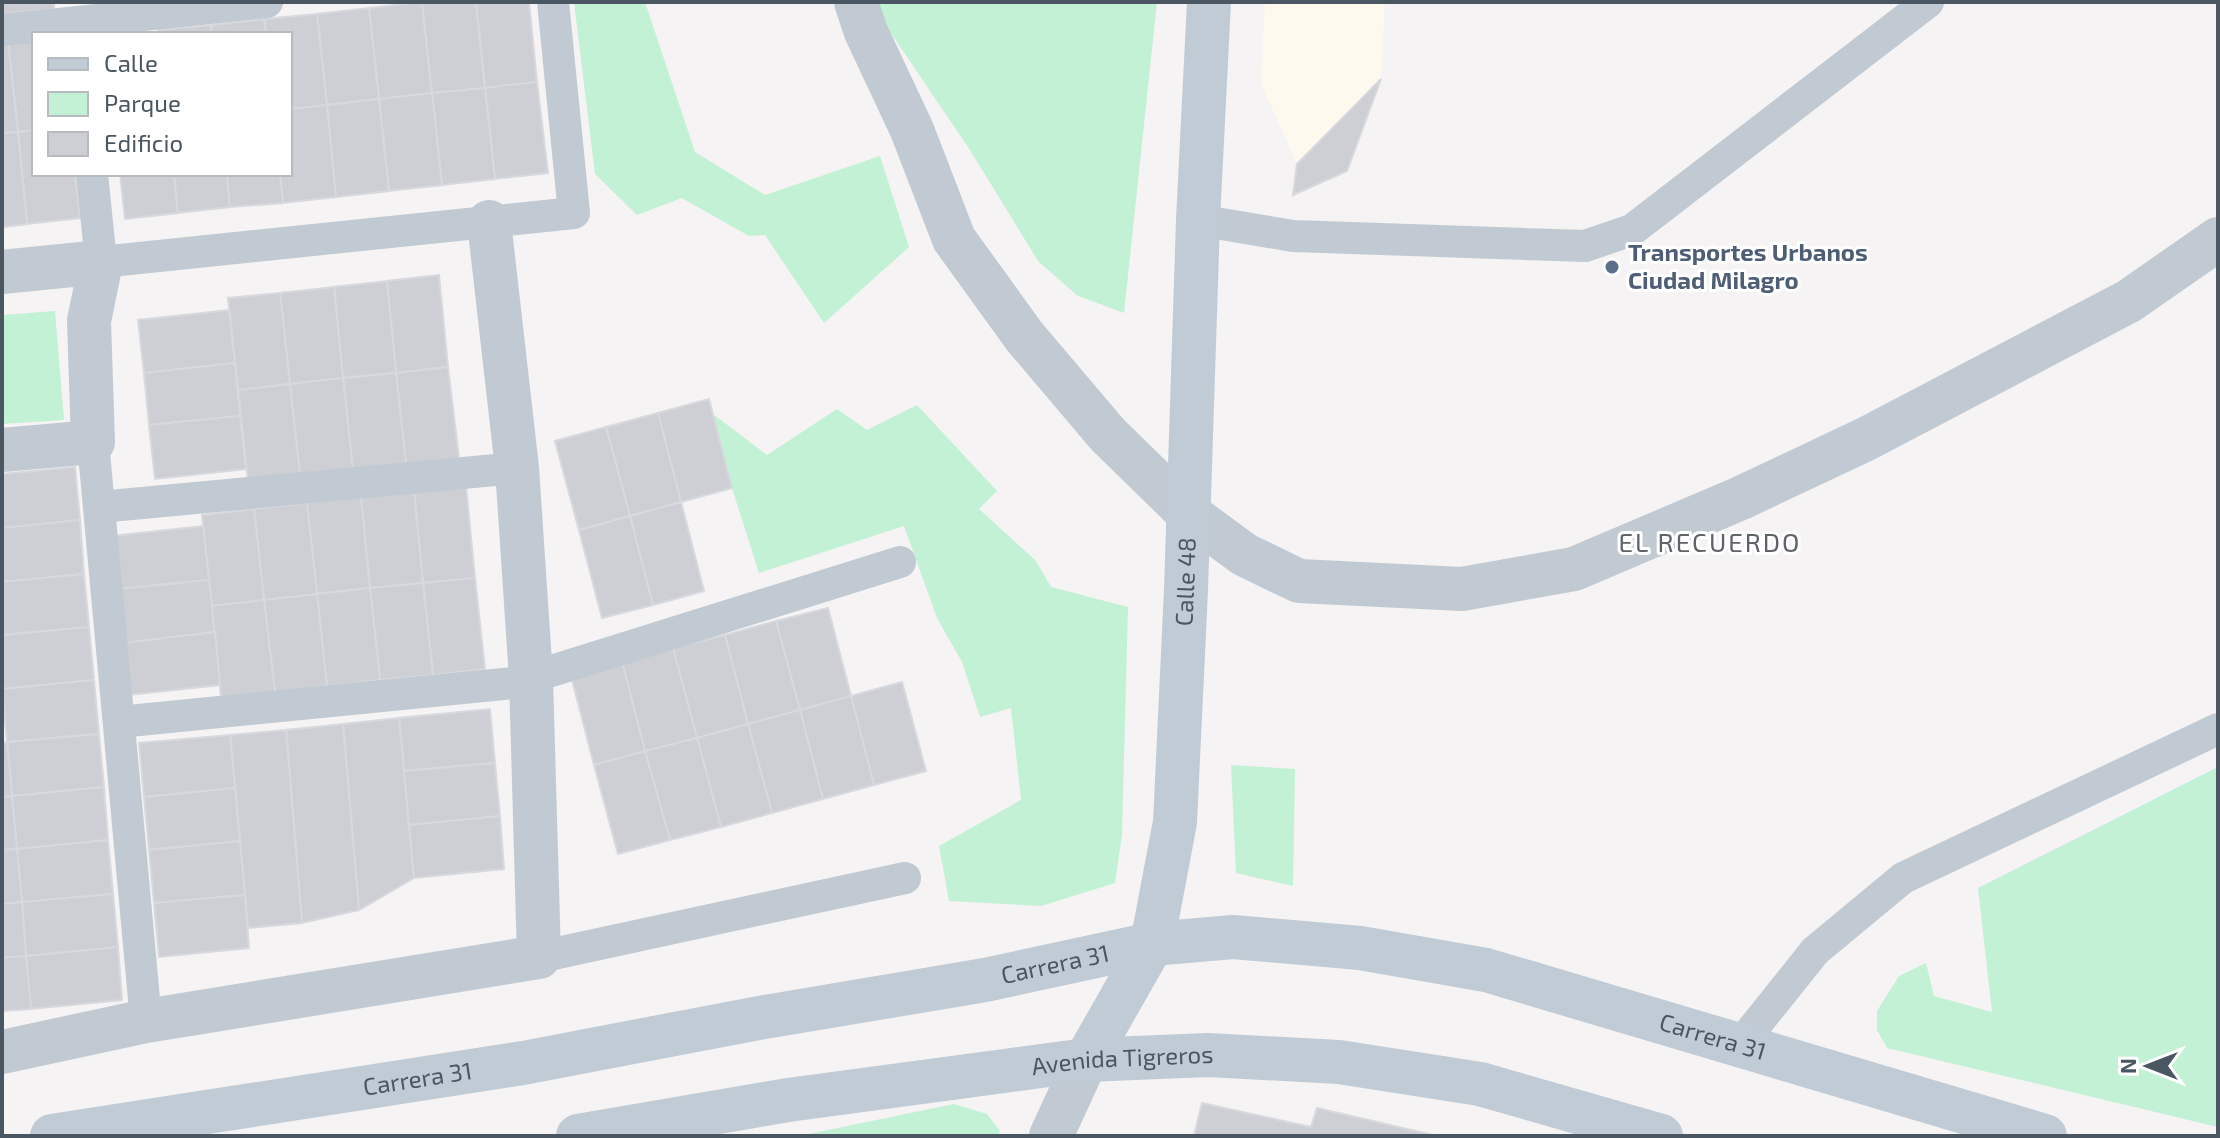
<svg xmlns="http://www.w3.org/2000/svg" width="2220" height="1138" font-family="'Exo 2',sans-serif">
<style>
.commercial{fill:#fdf9ef}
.green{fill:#c3f1d5}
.building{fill:#cdcfd5;stroke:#d7d9de;stroke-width:2}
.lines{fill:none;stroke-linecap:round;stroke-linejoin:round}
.lane{stroke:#c1cad2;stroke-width:32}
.street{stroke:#c1cad2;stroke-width:44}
.secondary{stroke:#c1cbd6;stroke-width:44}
.service-dot{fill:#5c6f8a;stroke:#fff;stroke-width:3}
.labels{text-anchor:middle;stroke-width:6;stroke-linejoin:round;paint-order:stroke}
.service-label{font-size:24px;font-weight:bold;fill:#4e5e75;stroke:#fff;text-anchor:start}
.street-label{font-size:24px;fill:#4a5661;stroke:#fff}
.neighbourhood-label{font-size:26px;letter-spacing:2px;fill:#5f6368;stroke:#fff}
</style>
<rect width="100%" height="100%" fill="#f5f3f3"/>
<path class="commercial" d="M1265,2H1385L1381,79L1297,164L1261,84Z"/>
<g class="green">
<path d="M574,2H645L695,152L765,195L880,156L909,247L824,323L765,235L749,236L682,198L637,215L595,174Z"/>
<path d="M876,2H1157L1124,313L1078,296L1038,261L970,150L882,20Z"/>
<path d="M55,311L64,420L2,424V315Z"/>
<path d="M917,405L997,491L979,509L1036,561L1051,587L1128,607L1122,835L1115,883L1041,906L949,901L939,846L1021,800L1011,708L980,717L962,662L937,618L904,526L759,573L732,488L713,414L767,455L837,409L867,430Z"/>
<path d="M1231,765L1295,769L1293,886L1236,873Z"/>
<path d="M2218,767V1127L1887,1048L1877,1030V1011L1899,976L1926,963L1934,996L1992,1012L1978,888Z"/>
<path d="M954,1104L987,1114L1000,1131L998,1136H799Z"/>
</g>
<g class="building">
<path d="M2,2H54V9L2,14Z"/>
<path d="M422,2L432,93L379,99L369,8Z"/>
<path d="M422,2H476L485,88L432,93Z"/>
<path d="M476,2H529L537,82L485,88Z"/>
<path d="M369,8L379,99L327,105L317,14Z"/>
<path d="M317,14L327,105L290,109V34H266L264,19Z"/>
<path d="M264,19L266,34H212L211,25Z"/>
<path d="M211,25L212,34H158V30Z"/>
<path d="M34,38V130L18,132L8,41Z"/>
<path d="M2,41H8L18,132L2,133Z"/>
<path d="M1381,79L1347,171L1293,195L1297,164Z"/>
<path d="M537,82L548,173L495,179L485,88Z"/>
<path d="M485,88L495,179L442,185L432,93Z"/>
<path d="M432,93L442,185L389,191L379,99Z"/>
<path d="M379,99L389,191L336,197L327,105Z"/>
<path d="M327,105L336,197L283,203L280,174H290V109Z"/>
<path d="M34,130V174H75L80,218L27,224L18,132Z"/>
<path d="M18,132L27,224L2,227V133Z"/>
<path d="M120,174H174L178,213L125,219Z"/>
<path d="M174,174H227L230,207L178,213Z"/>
<path d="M227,174H280L283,203L230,207Z"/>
<path d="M439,275L448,367L396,373L387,281Z"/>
<path d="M387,281L396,373L343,378L334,287Z"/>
<path d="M334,287L343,378L290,384L280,293Z"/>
<path d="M280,293L290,384L238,390L228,298Z"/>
<path d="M229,310L235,363L144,373L138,320Z"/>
<path d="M235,363L240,416L149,425L144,373Z"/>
<path d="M448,367L459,458L406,464L396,373Z"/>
<path d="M396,373L406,464L353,470L343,378Z"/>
<path d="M343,378L353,470L300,476L290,384Z"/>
<path d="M290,384L300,476L248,482L238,390Z"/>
<path d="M709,399L732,488L681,502L658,413Z"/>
<path d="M658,413L681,502L630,516L606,427Z"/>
<path d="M240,416L246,469L155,479L149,425Z"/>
<path d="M606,427L630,516L579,530L555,441Z"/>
<path d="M75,467L80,520L2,528V474Z"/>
<path d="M466,486L475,578L423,583L414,491Z"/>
<path d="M414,491L423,583L370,588L361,497Z"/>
<path d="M361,497L370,588L317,594L307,503Z"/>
<path d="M681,502L704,591L653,605L630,516Z"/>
<path d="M307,503L317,594L264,600L254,509Z"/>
<path d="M254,509L264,600L212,606L202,515Z"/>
<path d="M630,516L653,605L602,618L579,530Z"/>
<path d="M80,520L84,574L2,582V528Z"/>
<path d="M203,526L209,580L118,589L112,536Z"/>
<path d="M84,574L89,627L2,635V582Z"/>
<path d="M475,578L485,669L433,675L423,583Z"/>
<path d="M209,580L215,632L124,643L118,589Z"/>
<path d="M423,583L433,675L380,680L370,588Z"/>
<path d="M370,588L380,680L327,686L317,594Z"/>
<path d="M317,594L327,686L275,692L264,600Z"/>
<path d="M264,600L275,692L221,697L212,606Z"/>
<path d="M828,608L851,696L800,710L776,621Z"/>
<path d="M776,621L800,710L748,724L725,635Z"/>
<path d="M89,627L94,680L2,689V635Z"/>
<path d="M215,632L220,685L129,695L124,643Z"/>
<path d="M725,635L748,724L697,738L673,648Z"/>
<path d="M673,648L697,738L645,751L622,662Z"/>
<path d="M622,662L645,751L594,765L571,676Z"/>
<path d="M94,680L99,734L7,742L2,689Z"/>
<path d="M902,682L926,771L874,785L851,696Z"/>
<path d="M851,696L874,785L823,799L800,710Z"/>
<path d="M490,709L495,763L404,771L399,718Z"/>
<path d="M800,710L823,799L772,813L748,724Z"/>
<path d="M399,718L414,878L359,910L343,724Z"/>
<path d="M343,724L359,910L302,923L286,730Z"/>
<path d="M748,724L772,813L721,827L697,738Z"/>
<path d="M286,730L302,923L248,928L230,735Z"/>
<path d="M99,734L104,787L12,796L7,742Z"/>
<path d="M230,735L235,788L144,797L139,743Z"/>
<path d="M697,738L721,827L670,840L645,751Z"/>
<path d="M7,742L12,796L2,797V743Z"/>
<path d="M645,751L670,840L618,854L594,765Z"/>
<path d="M495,763L500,816L409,825L404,771Z"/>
<path d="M104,787L108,840L17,849L12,796Z"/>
<path d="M235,788L240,841L149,850L144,797Z"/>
<path d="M12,796L17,849L2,850V797Z"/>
<path d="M500,816L504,869L414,878L409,825Z"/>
<path d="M108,840L113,894L22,902L17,849Z"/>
<path d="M240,841L245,895L154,903L149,850Z"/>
<path d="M17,849L22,902L2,904V850Z"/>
<path d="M113,894L118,947L26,956L22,902Z"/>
<path d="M245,895L249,948L159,957L154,903Z"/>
<path d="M22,902L26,956L2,958V904Z"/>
<path d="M118,947L122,1000L31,1009L26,956Z"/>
<path d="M26,956L31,1009L2,1011V958Z"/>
<path d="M1202,1103L1311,1127L1317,1108L1437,1136H1194Z"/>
</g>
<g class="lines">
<g class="lane">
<path d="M2,30L267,2"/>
<path d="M92,174L101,262L574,213L553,2"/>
<path d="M1198,220L1293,236L1585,246L1632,230L1928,2"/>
<path d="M93,442L146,1021"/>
<path d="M99,507L517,468"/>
<path d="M119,722L513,683L900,562"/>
<path d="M539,957L905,878"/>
<path d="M1739,1046L1815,951L1903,878L2218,729"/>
</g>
<g class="street">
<path d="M856,2L866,32L912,130L954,239L1024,336L1108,435L1189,514L1245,555L1299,581L1462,589L1574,569L1741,498L1866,439L2129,301L2218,239"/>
<path d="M2,272L101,262L89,321L93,442L2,450"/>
<path d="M2,1052L146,1021L539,957L531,678L517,468L489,222"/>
<path d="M1051,1136L1086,1060"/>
</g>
<g class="secondary">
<path id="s1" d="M1086,1060L1152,944L1175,822L1186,590L1198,220L1209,2"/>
<path id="s2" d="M52,1136L523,1063L759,1018L985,980L1152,944L1233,937L1360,948L1486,970L2045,1136"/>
<path id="s3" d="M578,1136L788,1100L1086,1060L1208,1055L1339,1062L1480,1084L1661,1136"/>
</g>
</g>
<circle class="service-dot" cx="1612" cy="267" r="8"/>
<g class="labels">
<g class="service-label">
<text x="1628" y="261">Transportes Urbanos<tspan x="1628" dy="28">Ciudad Milagro</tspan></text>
</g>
<g class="street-label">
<text dy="8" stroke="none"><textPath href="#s1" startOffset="498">Calle 48</textPath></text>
<text dy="8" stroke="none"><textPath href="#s2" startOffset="1018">Carrera 31</textPath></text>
<text dy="8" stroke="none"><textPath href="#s2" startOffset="1690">Carrera 31</textPath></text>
<text dy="8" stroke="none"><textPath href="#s3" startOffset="550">Avenida Tigreros</textPath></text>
<text dy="8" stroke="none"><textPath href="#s2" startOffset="370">Carrera 31</textPath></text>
</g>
<g class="neighbourhood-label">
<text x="1710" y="552">EL RECUERDO</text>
</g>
</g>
<rect width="2220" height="1138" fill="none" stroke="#4a5661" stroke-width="8"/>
<rect x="32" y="32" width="260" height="144" fill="#ffffff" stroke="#b7bbc0" stroke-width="2"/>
<rect x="48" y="58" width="40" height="12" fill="#c1cbd6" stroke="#b7bbc0" stroke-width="2"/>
<text x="104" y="72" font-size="24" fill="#4a5661">Calle</text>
<rect x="48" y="92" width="40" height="24" fill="#c3f1d5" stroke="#b7bbc0" stroke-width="2"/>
<text x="104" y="112" font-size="24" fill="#4a5661">Parque</text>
<rect x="48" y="132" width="40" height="24" fill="#cdcfd5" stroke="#b7bbc0" stroke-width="2"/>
<text x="104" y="152" font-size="24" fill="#4a5661">Edificio</text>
<g transform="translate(2148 1066) rotate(270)" stroke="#ffffff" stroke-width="6" paint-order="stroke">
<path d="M0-6L14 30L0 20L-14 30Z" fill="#4a5661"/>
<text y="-12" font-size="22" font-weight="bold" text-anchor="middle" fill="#4a5661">N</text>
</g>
</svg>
